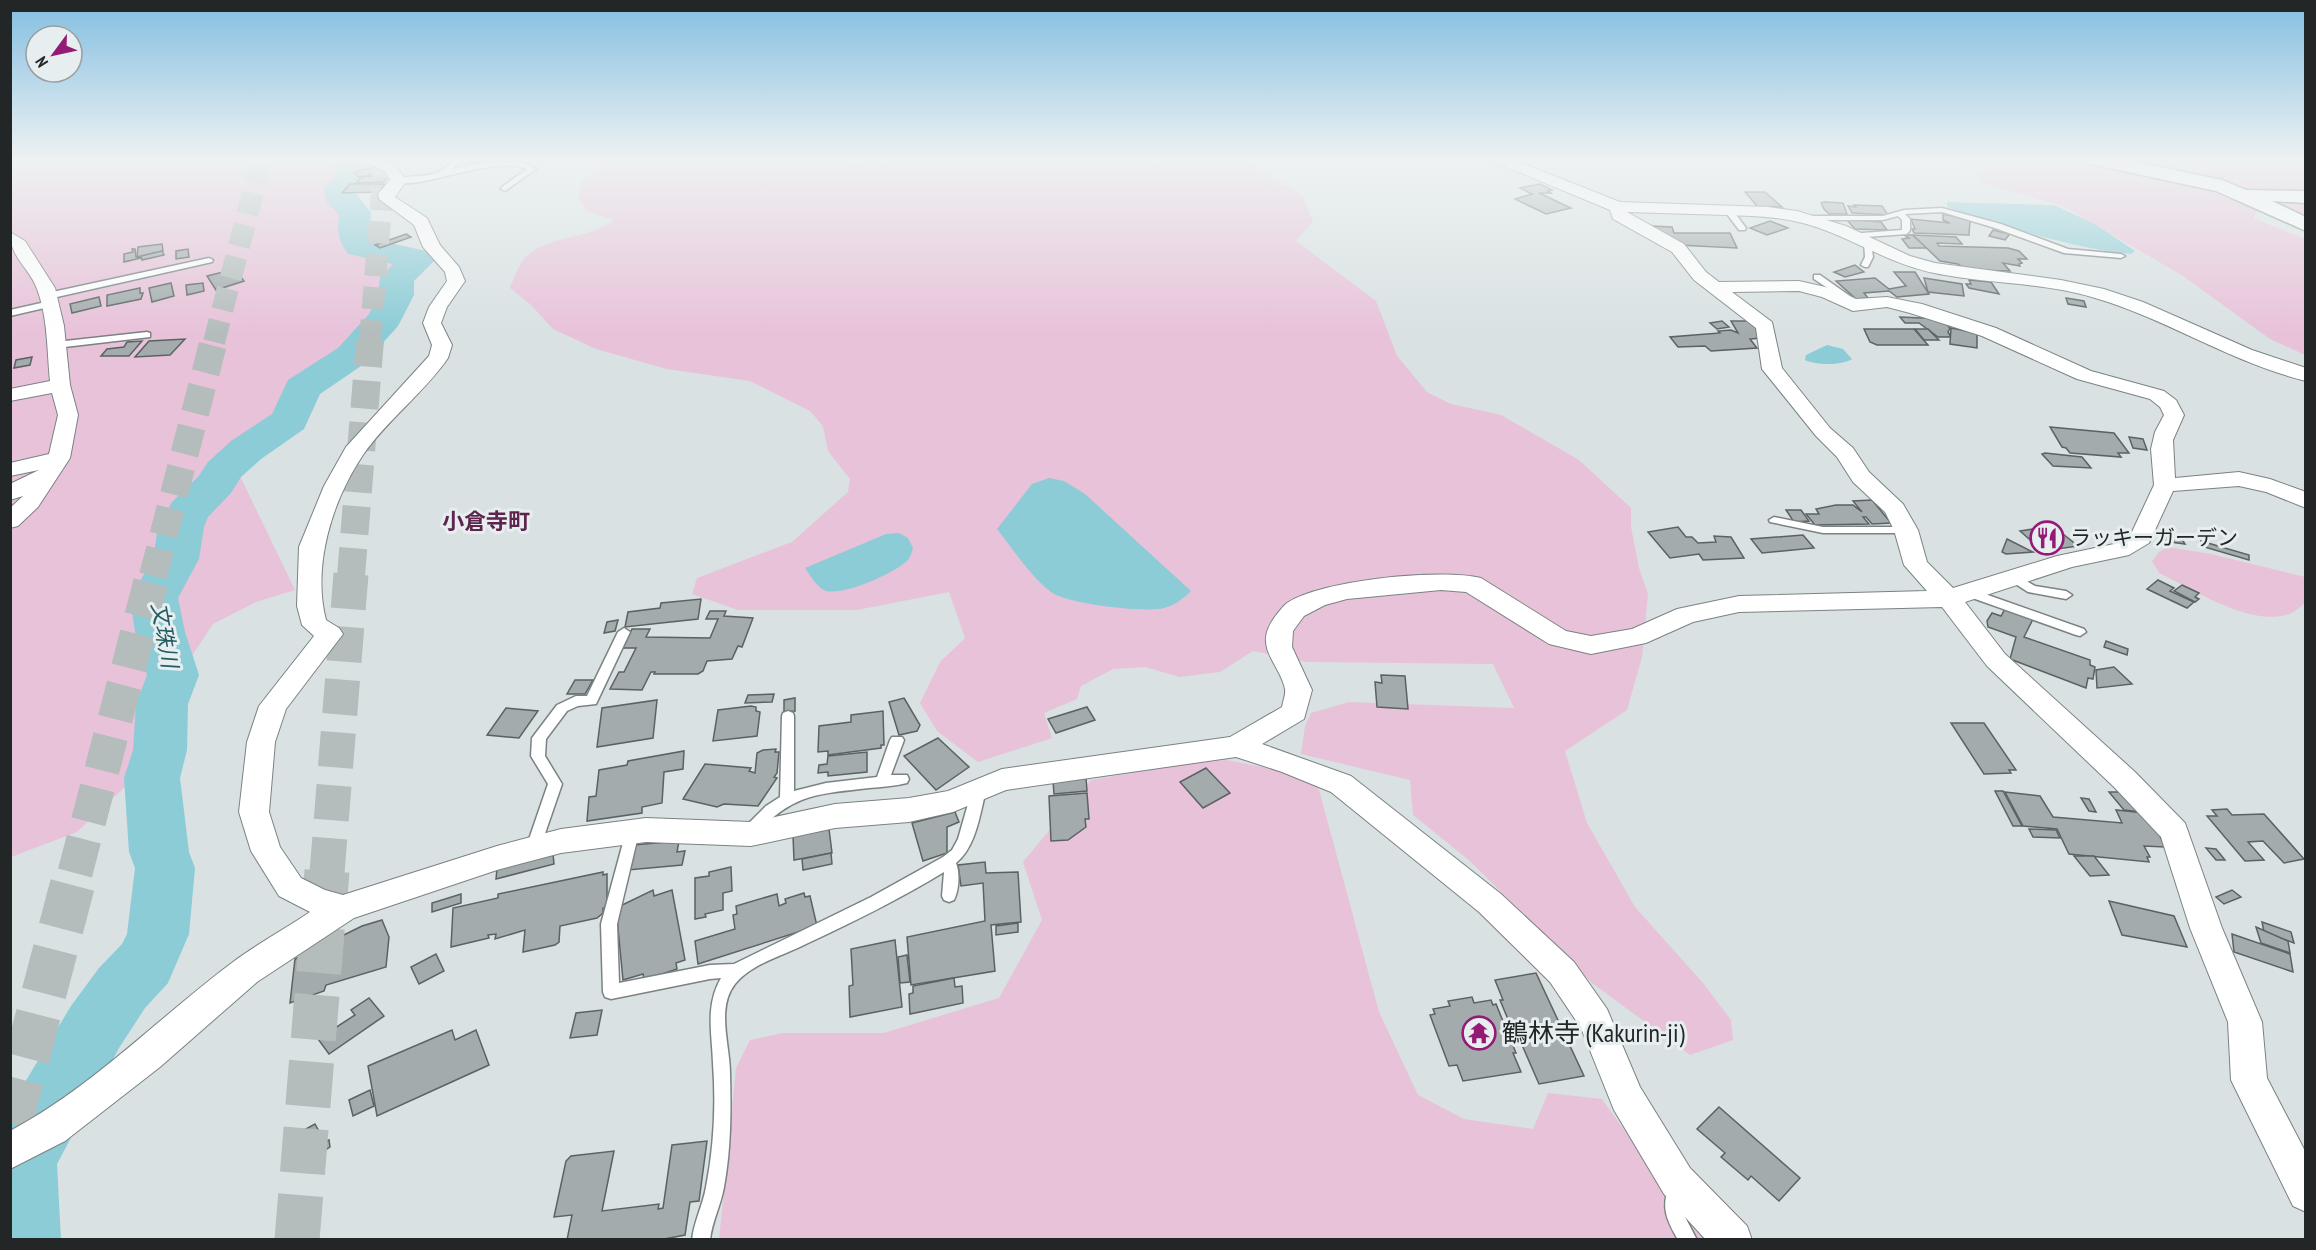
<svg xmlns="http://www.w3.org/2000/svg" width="2316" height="1250" font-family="'PT Sans Narrow','Noto Sans JP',sans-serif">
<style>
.green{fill:#e8c2d9}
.water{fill:#8bccd6}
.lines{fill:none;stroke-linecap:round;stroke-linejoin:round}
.river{fill:#8bccd6;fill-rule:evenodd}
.building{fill:#a3abac;stroke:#5b6263;stroke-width:1.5}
.highway-tunnel-far3{stroke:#b5bcbc;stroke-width:22;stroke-dasharray:22 11;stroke-linecap:butt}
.highway-tunnel-far2{stroke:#b5bcbc;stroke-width:28;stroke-dasharray:28 14;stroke-linecap:butt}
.highway-tunnel-far1{stroke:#b5bcbc;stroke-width:35;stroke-dasharray:35 18;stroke-linecap:butt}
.highway-tunnel{stroke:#b5bcbc;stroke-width:45;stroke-dasharray:45 22;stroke-linecap:butt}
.lane-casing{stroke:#7b8283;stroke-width:3}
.street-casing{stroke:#7b8283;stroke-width:2}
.highway-casing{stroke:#7b8283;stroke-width:3}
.lane{fill:#fff;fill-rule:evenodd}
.street{fill:#fff;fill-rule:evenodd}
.highway{fill:#fff;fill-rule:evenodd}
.labels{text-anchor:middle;stroke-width:6;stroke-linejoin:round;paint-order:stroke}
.poi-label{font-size:21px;fill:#232626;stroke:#e6eeef;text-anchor:start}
.neighbourhood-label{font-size:22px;font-weight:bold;fill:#5e244d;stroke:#e6eeef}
.water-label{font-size:22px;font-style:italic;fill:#245b63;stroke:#e6eeef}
.near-poi-label{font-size:26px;fill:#232626;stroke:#e6eeef;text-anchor:start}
</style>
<rect width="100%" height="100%" fill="#d9e1e2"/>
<g class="green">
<path d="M11,158H342L347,169V178L337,186C337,197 346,204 350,214C355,225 350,234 357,248L412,259L392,279L390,296L379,318L362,329L349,354L294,387L282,420L240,476L295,590L256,602L213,624L182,671L129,783L77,832L11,857Z"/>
<path d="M602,158H841L844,165L942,158H1134L1155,164L1171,158H1240L1302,195L1313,221L1296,241L1376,301L1397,356L1427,392L1451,404L1501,415L1579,460L1631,508V527L1639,568L1648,594L1642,657L1627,710L1565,751L1587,823L1635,907L1703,983L1731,1020L1733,1040L1690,1055L1592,983L1470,861L1413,815L1410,780L1301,754L1305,726L1311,713L1349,702L1514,708L1493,664L1307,662L1253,651L1220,672L1180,677L1145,667L1113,669L1081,686L1077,699L1044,713L1052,738L978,762L937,731L920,703L940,662L965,638L949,592L857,610H738L692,594L697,578L792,542L848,492L850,479L828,451L823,426L810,411L750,381L667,369L596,349L553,329L531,305L510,288C514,279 519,262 528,255C552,235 589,239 614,220L587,211L578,197L581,182L600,170Z"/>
<path d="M1960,158H2060L2228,192L2250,204L2257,211L2253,218L2305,239V355L2270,339L2183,276L2065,207L1982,183L1976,174V167Z"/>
<path d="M2111,158H2305V217L2243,189L2201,175Z"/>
<path d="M2168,547L2211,554L2305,577V603C2300,607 2293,614 2286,615C2246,625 2195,590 2159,573L2152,561L2159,552Z"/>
<path d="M1227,760L1292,773L1318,786L1379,1012L1418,1095L1464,1119L1533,1129L1548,1093L1602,1099L1696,1231L1705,1239L719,1240L736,1068L750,1040L783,1033H884L999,998L1042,920L1023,862L1091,780L1172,766Z"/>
</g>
<g class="water">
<path d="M1947,202L2054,205L2095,224L2135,251L2131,254C2071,248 2016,229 1959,211L1947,207Z"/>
<path d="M1827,345L1843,349L1852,359C1841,366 1816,365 1805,360L1806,355Z"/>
<path d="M1049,478L1064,481L1085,494L1191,591C1183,599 1175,605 1164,608C1145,613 1066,604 1051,592C1029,575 1014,550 997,529L1032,484Z"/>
<path d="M899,533L908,538L913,548C912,553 910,557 907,561C894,573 841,598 824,590C816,586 810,575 805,568L886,534Z"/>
</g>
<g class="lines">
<path class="river" d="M331,158H360L367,177L354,191L371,213L369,235L372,239L431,252L436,259L414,281V295L398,326L364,364L320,394L304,429L261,459L241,477L231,493L208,517L204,527L199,559L178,598L185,632L199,675L188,704L187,750L180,778L189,852L195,868L189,934L168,983L145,1008L119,1048L57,1164L61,1240H10V1107L71,1006L99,968L122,944L127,934L135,868L129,852L124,778L133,750L136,704L147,675L135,632L130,598L153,559L158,527L172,502L198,477L208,462L231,441L272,414L288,380L338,348L369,314L378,295L380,278L393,264L348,254C338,240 337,232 339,215L326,201L323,189L336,175Z"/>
</g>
<g class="building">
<path d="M469,158H504L469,163Z"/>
<path d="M864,158H895L864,162Z"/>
<path d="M375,167L381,174L358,177L355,172Z"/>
<path d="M389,175L384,182L356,183L362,177Z"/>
<path d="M385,184L379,192L342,193L350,184Z"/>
<path d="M1540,184L1552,190L1548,191L1551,193H1539L1571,208L1546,214L1515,199L1532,194L1520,188Z"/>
<path d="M1745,192H1765L1782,207H1758Z"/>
<path d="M1824,202L1843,203L1847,214H1829L1824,209L1821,203Z"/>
<path d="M1854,205L1882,206L1888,215L1852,213L1848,206L1856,207Z"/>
<path d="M1943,214L1970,220L1969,235L1914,233L1912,229H1915L1911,219L1950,223L1943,220Z"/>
<path d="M1846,219L1881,222L1887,230L1855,229Z"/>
<path d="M1770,221L1788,228L1767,235L1750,228Z"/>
<path d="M1651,226L1672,227L1674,233H1730L1737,248L1677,245L1673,238L1661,237Z"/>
<path d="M1993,230L2009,234V235L2005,240L1989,236Z"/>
<path d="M406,234L411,237L380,248L375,245Z"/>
<path d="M1904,235H1912L1927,248H1909L1902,239L1909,238Z"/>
<path d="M1913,235L1956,237L1962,244L1937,243L1939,246L2008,248L2019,251L2027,259H2018L2022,263L2019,264L2020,266L2003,263L2010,271L1966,270L1958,264L1940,261Z"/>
<path d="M162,244L163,251L137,257L138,247Z"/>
<path d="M132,249H135L136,257L141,258L124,262V254L133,252Z"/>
<path d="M188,249L189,257L176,259V251Z"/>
<path d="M162,251L164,255L142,260L141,256Z"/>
<path d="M1855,265L1864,272L1845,277L1834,272Z"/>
<path d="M235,269L244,281L216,290L207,276Z"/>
<path d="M1894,272H1915L1929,294L1897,297L1889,291L1864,293L1868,298L1856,299L1836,281L1875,278L1889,289L1906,286Z"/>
<path d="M1924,278L1962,284L1964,296L1928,292Z"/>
<path d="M1969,280L1991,282L1999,294L1969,288L1966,284H1971Z"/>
<path d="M171,283L174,296L152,302L149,288Z"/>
<path d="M203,283L204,291L187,295L186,285Z"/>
<path d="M140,288V293H143L141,299L107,306V295Z"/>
<path d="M99,297L101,306L72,313L70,304Z"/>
<path d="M2066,298L2084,301L2086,307L2068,304Z"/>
<path d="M1900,317L1942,319L1950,328L1948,332L1951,337H1938L1919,323H1905Z"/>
<path d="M1722,321L1729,327L1717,329L1710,323Z"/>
<path d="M1731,321H1752L1761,338L1750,339L1757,348L1711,351L1705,346L1678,347L1670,337L1720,333L1718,331L1731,330L1738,333Z"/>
<path d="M1951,328L1977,333V348L1950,344Z"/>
<path d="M1864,329H1914L1928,345H1877L1870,342Z"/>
<path d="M1915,329H1928L1939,340H1924Z"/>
<path d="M185,339L170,355L135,357L149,341Z"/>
<path d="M142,341L129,356H101L107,349L124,347L127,342Z"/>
<path d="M32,357L30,365L14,368L16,360Z"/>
<path d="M2050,427L2114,433L2129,453H2118L2121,457L2070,453L2066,448L2062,447Z"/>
<path d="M2129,437L2143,439L2147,450L2133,448Z"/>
<path d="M2045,453L2082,457L2091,468L2053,466L2042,454Z"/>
<path d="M1872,500L1891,523L1872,524L1866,517H1863L1869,524L1815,525L1806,514H1819L1816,509L1836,505H1853L1862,512L1853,501Z"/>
<path d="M1786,510H1801L1809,521L1794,522Z"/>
<path d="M2053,526L2078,546L2043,551L2020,531Z"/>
<path d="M1678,527L1686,537H1692L1698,543L1716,542L1714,536L1731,537L1744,558L1703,560L1699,554L1670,558L1648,532Z"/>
<path d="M2159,534L2180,536L2185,544L2163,541Z"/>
<path d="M1803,535L1814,548L1762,553L1751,539Z"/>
<path d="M2007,539L2033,552L2006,554L2002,552Z"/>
<path d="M2201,541L2249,555V560L2201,546Z"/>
<path d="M2158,580L2174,588L2170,591L2194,602L2187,608L2147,589Z"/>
<path d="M2182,585L2199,593L2195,597L2199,599L2195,602L2174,591Z"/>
<path d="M701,599L698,619L625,627L628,612L660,608L661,603Z"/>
<path d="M2005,609L2033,619L2024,637L2090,660V665L2095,667L2093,679L2088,678L2086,688L2010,659L2016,637L1988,627L1987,621L1992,613L2001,616Z"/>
<path d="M710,611H726L724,616L753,618L742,647L738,646L732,659L707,661L703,671L698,674H654L655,672H651L642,690L610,689L619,672H624L636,648H623L632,629H650L646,637L710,638L718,619H706Z"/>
<path d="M618,620L615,631L604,633L607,622Z"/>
<path d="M2106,641L2128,649L2127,655L2104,647Z"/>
<path d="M2114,667L2132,684L2097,688L2096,670Z"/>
<path d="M1381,675L1405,676L1408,709L1377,707L1375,682L1382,683Z"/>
<path d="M575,680H593L585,694H567Z"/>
<path d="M774,694L772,702L745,703L748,695Z"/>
<path d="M795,698V711L784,712V700Z"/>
<path d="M904,698L920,725L917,731L899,735L889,702Z"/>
<path d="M657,700L653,738L597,747L602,708Z"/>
<path d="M751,706L756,707V711L760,712L757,736L713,741L718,710Z"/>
<path d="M1087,707L1095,720L1056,733L1048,719Z"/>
<path d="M506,708L538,711L519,738L487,735Z"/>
<path d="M883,711L884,745H881V748L828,755V751L818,752L819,726L851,722V715Z"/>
<path d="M1951,723H1984L2016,770H2009L2011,773L1984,774Z"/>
<path d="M938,738L969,767L936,790L904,756Z"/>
<path d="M776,749L775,752H779L777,773L774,777L777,778L758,806L724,804L717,807L683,799L705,764L751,768L749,771L755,773L757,753L763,750Z"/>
<path d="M684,751L683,769L664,772L662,803L642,807V813L587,821L589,797L596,796L599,770L627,765L628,761Z"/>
<path d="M867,752V772L828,776V772L818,773L819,765L827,764L828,756Z"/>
<path d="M1206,768L1230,793L1203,808L1180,782Z"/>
<path d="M1086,778L1087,791L1054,794L1053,781Z"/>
<path d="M1995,791H2003L2022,826H2013Z"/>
<path d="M2005,792L2040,796L2053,817L2122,823L2116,810L2145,813L2154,823L2165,847L2144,846L2150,857H2147L2149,862L2069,854L2057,829L2023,826Z"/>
<path d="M2109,792H2125L2142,812L2124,810Z"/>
<path d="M1087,793L1089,819H1085L1086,827L1068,840L1051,841L1049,796Z"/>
<path d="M2081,798L2089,799L2096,812L2089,811Z"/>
<path d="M2227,809L2232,815L2264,814L2304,859L2284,863L2263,841L2248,842L2264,860L2245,861L2207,816H2217L2212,810Z"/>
<path d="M955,812L959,822L947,827V853L923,861L912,823Z"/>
<path d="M829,829L832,853L794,860L793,836Z"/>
<path d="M2029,829L2056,830L2060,838L2033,837Z"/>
<path d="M679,841L677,852L685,851L682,865L628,870L633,845Z"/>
<path d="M2206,848L2216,849L2225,860H2216Z"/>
<path d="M831,853L832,864L803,870L802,859Z"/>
<path d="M553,854L554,864L496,879L497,869Z"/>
<path d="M2074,856H2094L2109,875L2090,876Z"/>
<path d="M985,862L986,873L1018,872L1021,922L991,925L995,971L911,985L907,937L985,921L983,883L961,886L958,865Z"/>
<path d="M731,867L732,891L723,893V910L705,914L706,917L695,919V878L709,876V872Z"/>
<path d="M603,872V875L607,874V907L603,908V913L597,918L560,926L559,942L555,945L523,952L525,930L495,939L496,934L488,935L489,938L451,947L453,908L498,898V894Z"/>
<path d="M653,890L654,896L672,890L685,960L676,963L677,969L644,980L643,974L623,980L616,908Z"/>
<path d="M2232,890L2241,897L2224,904L2216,897Z"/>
<path d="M804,893L805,897L810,896L817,926L698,964L695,941L735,929L733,915L737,914L736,906L777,894L779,906L786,903L785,899Z"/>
<path d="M461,894V903L432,912V903Z"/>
<path d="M2109,901L2174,916L2187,947L2122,935Z"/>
<path d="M382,920L389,937L386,967L326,985L324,991L290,1003L295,959L362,926Z"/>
<path d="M2262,922L2291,932L2294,943L2264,932Z"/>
<path d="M1018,923V932L996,935V926Z"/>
<path d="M2256,927L2288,941L2290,953L2261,943Z"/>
<path d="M2232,934L2290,954L2293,972L2234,952Z"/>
<path d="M895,940L902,1007L850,1017L849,986L853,985L851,949Z"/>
<path d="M436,954L444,971L419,984L411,967Z"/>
<path d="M907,955L910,982L900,983L898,957Z"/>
<path d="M1536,973L1584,1076L1539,1084L1515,1029H1512L1500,1000H1503L1495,980Z"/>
<path d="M954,978L955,987L962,986L963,1003L910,1014L909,994L913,993V986Z"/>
<path d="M1472,997L1474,1003L1491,1000L1493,1005L1496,1004L1516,1053H1513L1521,1072L1463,1081L1457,1065L1449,1066L1430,1015L1435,1014L1433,1009L1450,1006L1448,1001Z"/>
<path d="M369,998L384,1016L329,1054L318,1039L355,1015L351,1010Z"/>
<path d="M602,1010L597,1035L570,1038L576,1013Z"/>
<path d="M452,1030L455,1040L476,1030L489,1065L377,1116L368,1066Z"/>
<path d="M370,1090L374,1106L353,1116L349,1100Z"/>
<path d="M1719,1107L1800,1178L1779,1201L1751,1176L1748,1180L1721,1157L1725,1153L1697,1129Z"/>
<path d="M315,1124L325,1142L329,1140L330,1147L300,1167L297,1161L293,1162L288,1133L292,1131L295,1135Z"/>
<path d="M707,1141L699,1201L690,1202L685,1235L659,1240H567L572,1215L554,1217L566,1161L571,1156L614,1151L602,1211L659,1204L658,1209L663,1208L672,1145Z"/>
</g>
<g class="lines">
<g class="highway-tunnel-far3">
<path d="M214,342L262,158"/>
<path d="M370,342L385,158"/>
</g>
<g class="highway-tunnel-far2">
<path d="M153,576L214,340"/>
<path d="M351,576L370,340"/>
</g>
<g class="highway-tunnel-far1">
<path d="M75,873L153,574"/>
<path d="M327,873L351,574"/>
</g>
<g class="highway-tunnel">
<path d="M10,1123L76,871"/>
<path d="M297,1240L327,871"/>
</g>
<g class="lane-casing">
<g id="lane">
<path d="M455,158H462L452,169C476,164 514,153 536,169L505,191L501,189L502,187L527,169C492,154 415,193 394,181C415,170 434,185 455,158Z"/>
<path d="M1725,208H1731L1746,228L1745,230H1739L1724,210Z"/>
<path d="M1942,208L2001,224L2068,249L2121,254L2125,256L2121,258L2064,253L1995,228L1942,212L1905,214L1910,219V230L1907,234L1852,238H1849V234L1902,230V220L1898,216L1883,220H1807L1803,218L1807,216H1883L1904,210Z"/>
<path d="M1864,241L1871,243L1873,257L1868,267H1865L1861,265L1865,257Z"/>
<path d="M209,258L213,260L212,262L48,299L44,296L48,293Z"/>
<path d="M1814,275H1820L1854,299L1847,301L1814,279Z"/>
<path d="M50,301L53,302V306L10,316V310Z"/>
<path d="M147,332L150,333V337L56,348L51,345L56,342Z"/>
<path d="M1774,517L1823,527H1906L1912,530L1906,533H1823L1770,522L1769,520Z"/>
<path d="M2015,574L2035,586L2066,591L2072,595L2066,599L2028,592L2011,581L2009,578Z"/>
<path d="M1968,588L2084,629L2086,632L2080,636L2076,635L1964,595L1962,592Z"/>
<path d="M624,628L630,632L596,704L578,706L567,711L546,739L545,756L562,784L540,848L538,852L533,854L528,852L526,848L548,784L531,756L532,738L557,705L576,696H587L618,632Z"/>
<path d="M788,711L793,713L794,716V791L826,783L877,777L890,740L892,737H902L904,740L891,775H907L909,779L907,783C895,786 882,787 869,788C817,794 792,794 755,835L750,837L745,835L743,831L745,827L766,806L780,797L782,716L783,713Z"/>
<path d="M979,785L984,786L986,790C980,814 976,847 956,863C960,873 959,890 954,900L949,902L944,900L942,896L944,872C900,899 853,922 806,944C783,956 752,963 735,984C716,1008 730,1045 730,1073C731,1111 731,1149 724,1187C721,1205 712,1221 710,1240H692C694,1221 703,1205 706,1187C714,1147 716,1104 713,1063C712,1033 705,1006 721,978L710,979L611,999L605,997L603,992L601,924L627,828L632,826L637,828L639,832L617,924L619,983L710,965L734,964L871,897L943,857L952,850L958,839L972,790L974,786Z"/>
<path d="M1676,1182L1682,1185L1685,1191L1683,1213L1697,1240H1678C1667,1220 1660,1207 1670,1185Z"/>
</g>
</g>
<g class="street-casing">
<g id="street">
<path d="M360,158C383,158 395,161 406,181L395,197L427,218L440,245L459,267L465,281L447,307L441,323L452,345L448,358C424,393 387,420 363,455C332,501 312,566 326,620L339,628L343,634L286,709L275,742L269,812L280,847L301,878L325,890L343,895L497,846L561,829L646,818L751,822L835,804L909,798L948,791L1002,769L1230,737L1282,707C1283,701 1286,694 1285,689C1281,668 1259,651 1268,629C1271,621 1281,608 1287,603C1321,580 1441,568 1481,578L1566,631L1591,636L1632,629L1677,609L1739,596L1927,591L1904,565L1894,530L1885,512L1853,482L1837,457L1816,436L1762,369L1756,328L1694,280L1672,252L1613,219L1610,210L1492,161L1490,158H1509L1620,202L1768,207L1797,211L1846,226L1910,256L1935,263L2061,280L2104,289L2143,302L2252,350L2306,368V381C2232,363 2167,319 2095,298C2043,282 1987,284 1934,273C1884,263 1843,231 1794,221C1772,216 1749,216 1726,215C1693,214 1660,213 1627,212L1684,244L1706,272L1719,282L1799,281L1834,289L1856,299L1887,297L1922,304L1996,328L2091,371L2164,391L2176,400L2184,415L2173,440L2175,478L2239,472L2270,479L2306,492V508L2266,492L2239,486L2173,491L2149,543L2129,555L2072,567L1965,602L2005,654L2135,772L2185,823L2222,928L2262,1022L2267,1078L2306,1153V1212L2293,1206L2231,1080L2228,1022L2190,928L2161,837L2115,788L1987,666L1942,607L1739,612L1693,622L1646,643L1591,654L1549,644L1466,592L1441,590L1347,599L1325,605L1304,616L1293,631L1292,647L1312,690L1304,719L1262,744L1351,776L1501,894L1574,962L1607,1009L1640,1087L1690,1168L1747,1226L1752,1240H1706L1664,1194L1614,1110L1581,1028L1550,982L1479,912L1331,792L1282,772L1236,757L1006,790L953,812L909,822L835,828L751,846L646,842L561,853L497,870L354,918L257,982L160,1067L65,1141L10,1169V1131C94,1086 158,1018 233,962C257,944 285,929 310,912L279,896L251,851L239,812L247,742L259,706L314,636L302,625L297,606L299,547L324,486L346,447L429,356L432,345L423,323L429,307L447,281L445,272L423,247L414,225L379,199L378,194L390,180L385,171L362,161ZM1799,291L1822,297L1853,311L1887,307L1910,313L1982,336L2077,379L2150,399L2160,407L2164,415L2155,432L2151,449L2154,485L2131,534L2114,544L2057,556L1953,588L1927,562L1918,530L1903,504L1869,472L1853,448L1830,428L1782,368L1772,322L1732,292Z"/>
<path d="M10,232L25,241L55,288L64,326L70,385L78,415L70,458L38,507L18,526L10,528V508L23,496L10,500V484L39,470L10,476V463L49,454L58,415L52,393L10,401V389L50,381C47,351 48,318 37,289C29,267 10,258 10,232Z"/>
</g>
</g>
<g class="highway-casing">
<path id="highway" d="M2082,158H2116L2222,180L2246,190L2306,191V203L2272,201L2306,217V231L2216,191L2091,164L2084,162Z"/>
</g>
<use href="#lane" class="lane"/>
<use href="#street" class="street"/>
<use href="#highway" class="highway"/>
</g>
<linearGradient id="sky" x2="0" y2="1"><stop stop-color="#83bee1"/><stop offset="0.48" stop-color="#eef2f2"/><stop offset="1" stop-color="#eef2f2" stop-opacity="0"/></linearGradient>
<rect width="2316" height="332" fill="url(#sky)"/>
<defs>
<g id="restaurant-ring" transform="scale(1.725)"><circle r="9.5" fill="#e6eeef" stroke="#941a76" stroke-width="1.5"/><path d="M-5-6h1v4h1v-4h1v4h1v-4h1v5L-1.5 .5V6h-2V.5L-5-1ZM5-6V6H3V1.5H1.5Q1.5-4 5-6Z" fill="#941a76"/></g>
<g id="temple-ring" transform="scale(1.725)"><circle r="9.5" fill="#e6eeef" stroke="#941a76" stroke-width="1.5"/><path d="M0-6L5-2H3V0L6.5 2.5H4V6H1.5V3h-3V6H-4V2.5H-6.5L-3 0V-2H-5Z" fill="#941a76"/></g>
</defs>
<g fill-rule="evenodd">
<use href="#restaurant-ring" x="2047" y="538"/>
<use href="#temple-ring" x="1479" y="1033"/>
</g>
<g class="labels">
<g class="poi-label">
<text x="2070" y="545">ラッキーガーデン</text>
</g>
<g class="neighbourhood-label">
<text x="486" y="529">小倉寺町</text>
</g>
<g class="water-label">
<text transform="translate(165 635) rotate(80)" y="8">文珠川</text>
</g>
<g class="near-poi-label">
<text x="1502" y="1042">鶴林寺 (Kakurin-ji)</text>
</g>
</g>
<rect width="2316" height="1250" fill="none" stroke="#232626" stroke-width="24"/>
<g transform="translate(54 54) rotate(237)"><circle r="28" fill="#e6eeef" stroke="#989e9f" stroke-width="1.5"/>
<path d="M0-4.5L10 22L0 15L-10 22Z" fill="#941a76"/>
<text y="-9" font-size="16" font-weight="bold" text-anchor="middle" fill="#232626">N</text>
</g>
</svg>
